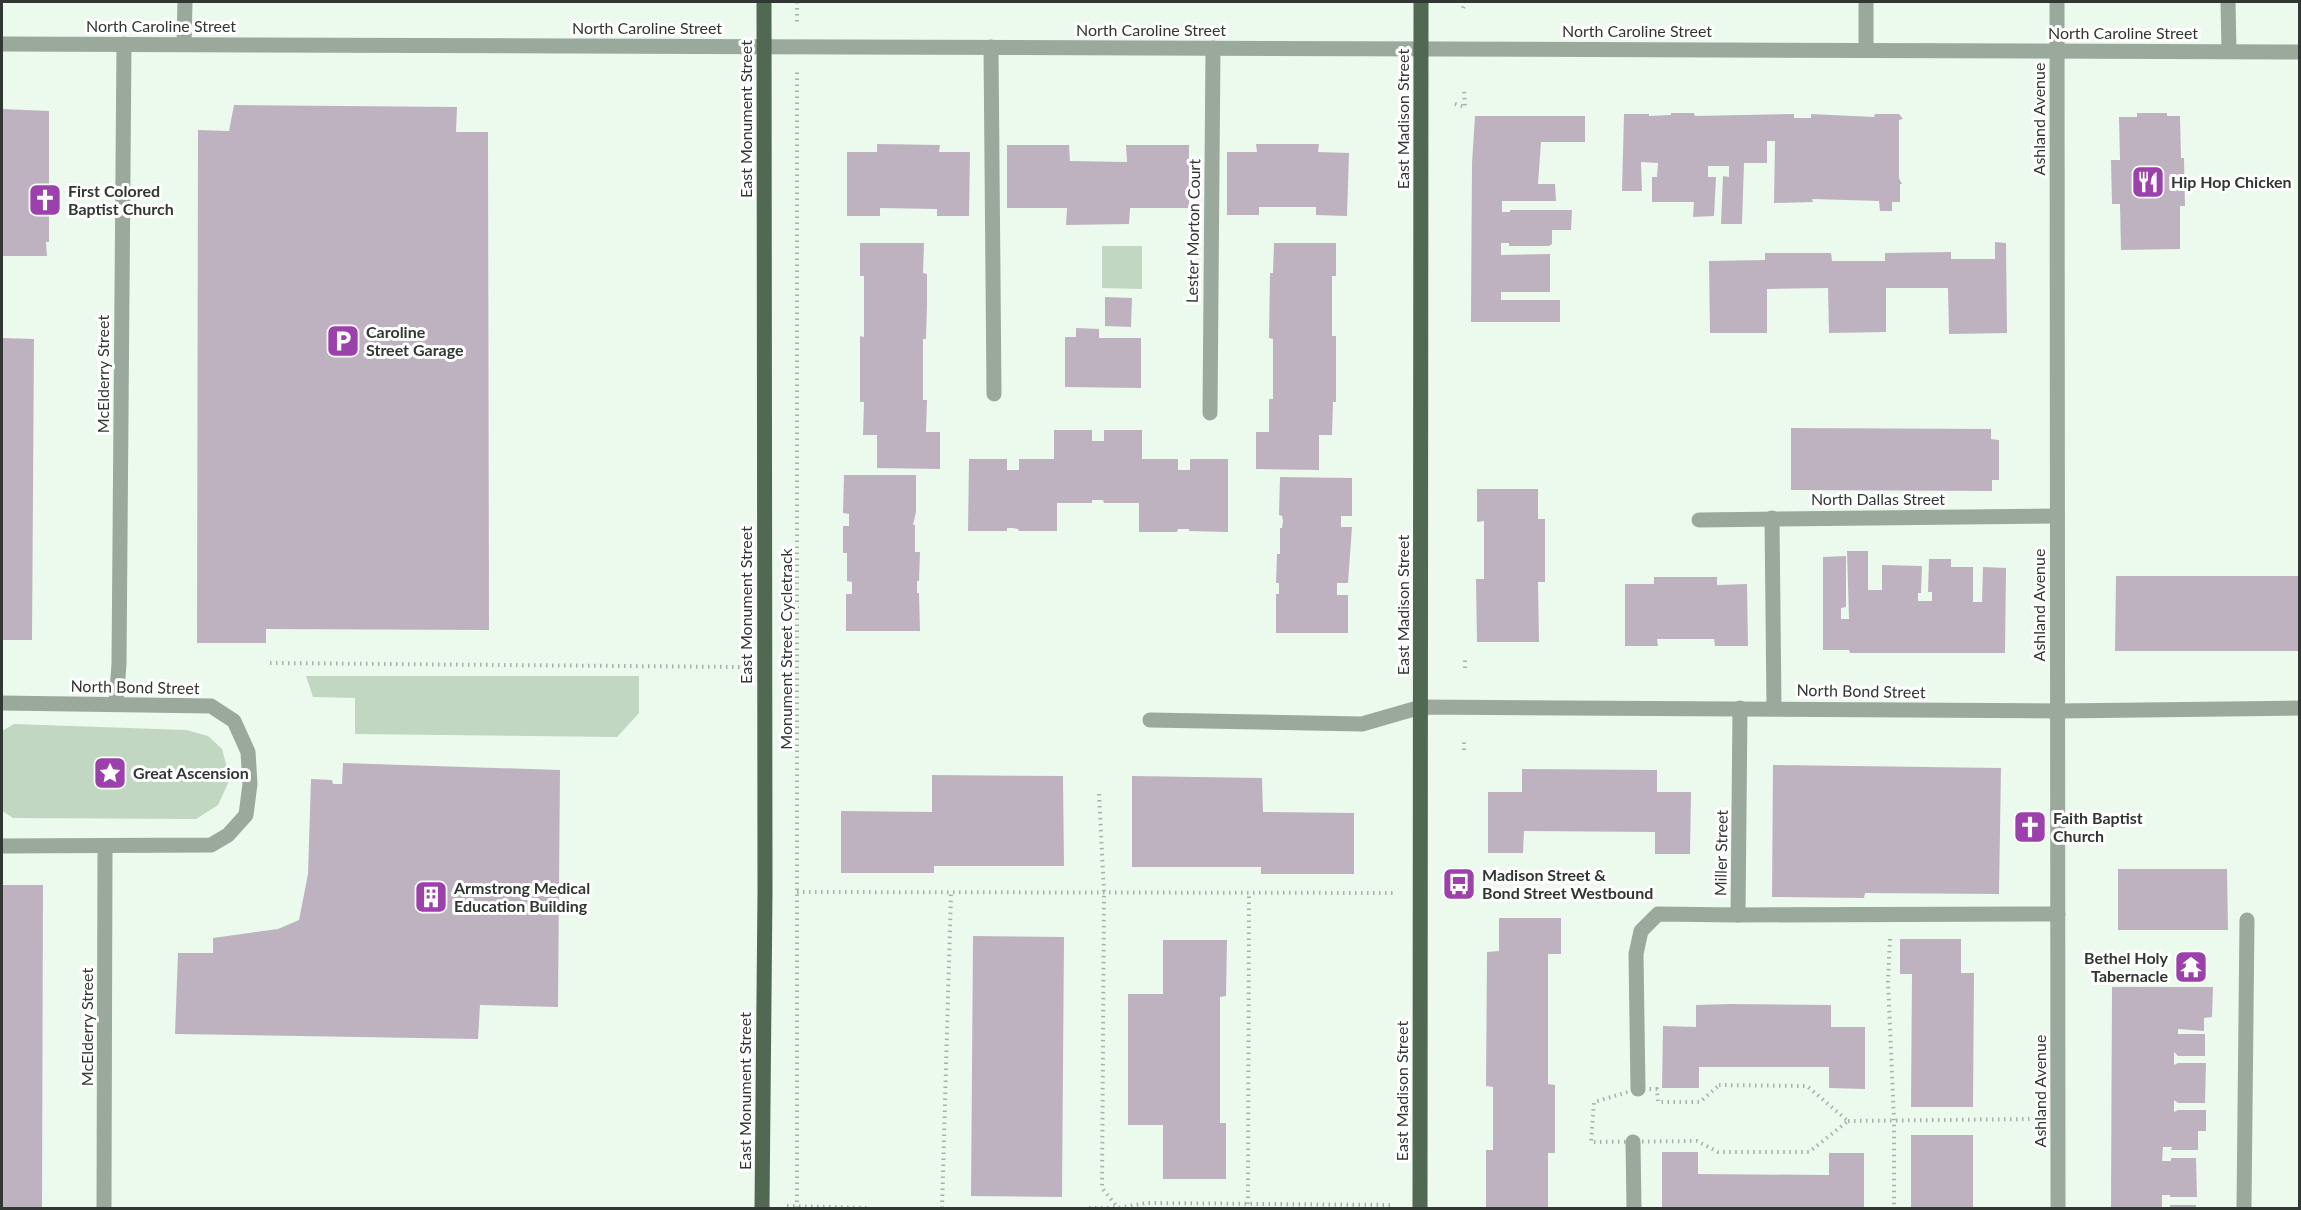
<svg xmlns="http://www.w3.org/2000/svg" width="2301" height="1210" font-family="Lato,sans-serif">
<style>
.green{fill:#c1d7c2}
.building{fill:#bfb2c0}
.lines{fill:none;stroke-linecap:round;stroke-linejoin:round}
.path{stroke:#a6b1a7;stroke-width:4;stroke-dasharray:1.5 4.5;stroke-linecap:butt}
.minor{stroke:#9ba99c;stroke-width:15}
.major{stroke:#516953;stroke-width:15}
.labels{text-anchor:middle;stroke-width:6;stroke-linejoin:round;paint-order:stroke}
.street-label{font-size:16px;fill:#313732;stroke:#fff}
.poi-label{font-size:16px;font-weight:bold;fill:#313732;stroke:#fff;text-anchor:start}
</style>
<rect width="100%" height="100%" fill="#ecfaed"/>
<g class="green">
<path d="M1102,246H1142V289L1102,288Z"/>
<path d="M306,676H639V713L617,737L355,734V698L313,697Z"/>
<path d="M14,724L186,730L208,736L222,749L230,779L218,805L196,819L13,818L2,811V731Z"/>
</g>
<g class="building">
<path d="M234,105L457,107L456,132H488L489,630L266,629V643H197L198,130L229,131Z"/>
<path d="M2,109L49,111V242H46L47,256H2Z"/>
<path d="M1671,113H1694L1695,116L1794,114V118H1811V114L1874,117L1875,114H1899L1903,119L1899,120V178L1902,184H1900V202H1892V211H1880L1879,201L1812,199L1813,202L1774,203L1775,141H1767V163H1744L1742,224H1721L1723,176L1729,177V166H1708V177H1716L1714,216L1693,217L1694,202H1652V177H1657L1658,163L1641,162L1642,191H1622L1624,114H1649V116L1671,115Z"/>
<path d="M2137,113H2167V116H2180L2181,158H2184L2185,206H2180V249L2121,250L2120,204H2112L2111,160H2120L2119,117H2137Z"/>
<path d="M1475,116H1585V142H1541L1538,184H1555L1556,201H1502V212H1510V210H1572L1571,230H1552V244L1549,246H1509V243H1501V255L1550,254V292H1501V300H1560V322H1471L1472,163Z"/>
<path d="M877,144L940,145L939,152H970L969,216H937V209L880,208V216H847V152H877Z"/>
<path d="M1256,144H1319L1318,152L1349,153L1347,216L1316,215V207H1259V215H1227V152H1257Z"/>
<path d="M1007,145H1069L1070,161L1127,162L1126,145H1189V208H1130L1129,224L1066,225L1067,208H1007Z"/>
<path d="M1995,242L2006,243L2007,333L1949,334L1948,288H1886V332L1829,333L1828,288L1767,289V333H1710L1709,261L1765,260V253H1831L1832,261H1885V253L1951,252V259H1995Z"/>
<path d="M860,243H924L923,273L927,274V306L926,339H923V400H927L926,432H940V469L877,468V435H863L864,402H860V336L864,337V276H860Z"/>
<path d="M1274,243H1336V276H1332V336H1336V402H1333L1332,435H1319V470L1256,469V432H1269V399H1273V339L1269,338L1270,273H1273Z"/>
<path d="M1105,297L1132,298L1131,327L1105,326Z"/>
<path d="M1076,328L1099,329V338H1141V388L1065,387V337H1076Z"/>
<path d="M2,338L34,339L32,640H2Z"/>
<path d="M1791,428L1991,429V439L1999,440V480H1992V491L1791,490Z"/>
<path d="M1054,430H1092V441H1104V430H1142V459H1178V470H1190V459H1228V532L1189,531V529H1178L1177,532H1139V503H1104L1103,500H1092V503H1057V531H1019L1018,529L1013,528H1007V531H968L969,459H1007V470H1019V459H1054Z"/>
<path d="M844,475H916V512L913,525H915V552H920L919,581H917V593H919L920,631H846V594H852V582L847,581V553H843V526H849V514L843,513Z"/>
<path d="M1280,477L1352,478V516H1341V527H1352L1348,583H1337V595H1348V633H1276V594H1279V583H1276L1277,554H1280V528H1282L1283,521L1282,516L1279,515Z"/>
<path d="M1477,489H1538V519H1545V582H1538L1539,642H1477L1476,579H1484V521L1477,522Z"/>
<path d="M1847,551H1868V590H1882V565L1922,566L1921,593H1918V601H1932V592H1928L1929,559H1951V567H1973V602H1982L1983,567L2006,568L2005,653H1850L1849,650H1823V557L1846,556V607L1841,608V619H1849Z"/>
<path d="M2116,576H2300V651H2115Z"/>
<path d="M1654,577H1717V585L1747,584L1748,646H1715L1714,639H1657L1658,646H1625V584H1654Z"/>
<path d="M343,763L560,770L558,1007L480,1005L478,1039L175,1034L178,953H213V938L278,929L299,920L308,874L311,779L332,780L333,784H342Z"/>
<path d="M1773,765L2001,768L1999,894L1865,893L1864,898L1772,897Z"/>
<path d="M1522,769L1657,770V792H1691L1690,854H1655V832L1524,831L1523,853H1488V792H1522Z"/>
<path d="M932,775L1063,776L1064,866H934V873H841V811L932,812Z"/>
<path d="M1132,776L1262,778L1263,812L1354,813V874H1261V867H1132Z"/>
<path d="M2118,869H2227L2228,930H2118Z"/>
<path d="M2,885H43L42,1208H2Z"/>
<path d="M1499,918H1561V954H1548V1084L1555,1085V1153H1548V1208H1486V1150H1493V1087L1486,1086L1487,952L1499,951Z"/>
<path d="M973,936L1064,937L1062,1197L971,1196Z"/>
<path d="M1900,939H1961V973H1974L1973,1107H1911L1912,974H1900Z"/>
<path d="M1163,940H1227L1226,996L1220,997V1123H1226V1179H1163V1125H1128V994H1163Z"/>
<path d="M2112,987H2213L2212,1017L2204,1018V1031L2178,1029V1034H2205V1056H2178L2174,1052V1065L2178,1063H2206L2205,1103H2178L2174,1100V1112L2178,1110H2206V1131H2198V1150H2171L2172,1147H2163L2162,1161H2171V1158H2196L2197,1197H2170V1195H2162V1208H2111Z"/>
<path d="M1730,1004L1831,1005V1027H1865V1089L1829,1088V1067H1699V1088H1662L1663,1026L1696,1027V1005Z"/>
<rect x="1911" y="1135" width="62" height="73"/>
<path d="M1662,1152H1698V1174L1829,1175V1153H1864V1208H1662Z"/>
<rect x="2170" y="1205" width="26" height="3"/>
</g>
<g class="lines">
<g class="path">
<path d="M797,2V22"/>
<path d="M1463,8L1465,2"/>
<path d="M1455,104L1465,107L1464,89"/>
<path d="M270,663L740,667"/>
<path d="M1465,668V656"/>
<path d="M1464,750V738"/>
<path d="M1099,794L1104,892L1102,1188L1118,1208"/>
<path d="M797,892L1396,893"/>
<path d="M1890,939L1888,981L1894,1120V1208"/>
<path d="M1719,1085L1807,1086L1848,1121L1809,1152H1718L1697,1141L1591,1142L1594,1102L1638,1089H1657L1658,1102H1700Z"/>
<path d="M1848,1121L2033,1119"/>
<path d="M1248,1204L1249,892"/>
<path d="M787,1206L870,1208"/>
<path d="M797,1208V71"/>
<path d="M942,1208L951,892"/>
<path d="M1089,1208H1118L1146,1203L1394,1205"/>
</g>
<g class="minor">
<path d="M1866,2V50"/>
<path d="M2057,2L2058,1208"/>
<path d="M2228,2L2229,51"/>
<path d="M2,44L2300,52"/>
<path d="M184,44L185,2"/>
<path d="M991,47L994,394"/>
<path d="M1210,413L1213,48"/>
<path d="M1772,518L1774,708"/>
<path d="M1699,520L2057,516"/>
<path d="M2,703L211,706L234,721L248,752L250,784L246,815L228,835L211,845L2,846"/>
<path d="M116,704L119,664L124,44"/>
<path d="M1150,720L1362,724L1421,707L2058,711L2300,708"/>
<path d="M1738,915L2058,914"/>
<path d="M1638,1089L1636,954L1641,931L1658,914L1738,915L1740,708"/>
<path d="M1633,1142L1634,1208"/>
<path d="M104,1208L105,846"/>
<path d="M2244,1208L2247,920"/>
</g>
<g class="major">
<path d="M762,1208L765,892L764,2"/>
<path d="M1420,1208L1421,2"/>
</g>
</g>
<defs>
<g id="restaurant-square" transform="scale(1.725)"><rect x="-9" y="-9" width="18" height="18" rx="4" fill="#9c41ac" stroke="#fff"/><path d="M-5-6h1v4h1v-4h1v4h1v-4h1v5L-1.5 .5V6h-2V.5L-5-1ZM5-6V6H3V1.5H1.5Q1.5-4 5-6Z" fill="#fff"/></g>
<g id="church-square" transform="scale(1.725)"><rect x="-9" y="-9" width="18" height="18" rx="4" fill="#9c41ac" stroke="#fff"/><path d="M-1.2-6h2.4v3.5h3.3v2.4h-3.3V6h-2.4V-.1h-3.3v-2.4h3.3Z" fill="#fff"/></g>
<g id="parking-square" transform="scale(1.725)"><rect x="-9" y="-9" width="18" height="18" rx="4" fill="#9c41ac" stroke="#fff"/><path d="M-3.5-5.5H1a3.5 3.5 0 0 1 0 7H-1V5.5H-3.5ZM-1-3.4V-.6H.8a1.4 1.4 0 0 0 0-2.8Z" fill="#fff"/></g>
<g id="sight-square" transform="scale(1.725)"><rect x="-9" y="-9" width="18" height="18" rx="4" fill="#9c41ac" stroke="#fff"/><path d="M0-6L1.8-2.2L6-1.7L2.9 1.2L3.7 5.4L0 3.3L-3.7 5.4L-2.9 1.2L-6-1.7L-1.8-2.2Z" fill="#fff"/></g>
<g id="bus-square" transform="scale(1.725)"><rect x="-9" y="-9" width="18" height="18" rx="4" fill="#9c41ac" stroke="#fff"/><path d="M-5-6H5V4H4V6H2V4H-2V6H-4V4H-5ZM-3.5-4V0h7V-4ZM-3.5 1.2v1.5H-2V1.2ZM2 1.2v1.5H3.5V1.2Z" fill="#fff"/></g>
<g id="building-square" transform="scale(1.725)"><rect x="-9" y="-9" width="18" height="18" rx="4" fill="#9c41ac" stroke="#fff"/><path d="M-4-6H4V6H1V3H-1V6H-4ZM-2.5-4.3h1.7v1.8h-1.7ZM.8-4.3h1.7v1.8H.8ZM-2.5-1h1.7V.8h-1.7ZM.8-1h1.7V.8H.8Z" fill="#fff"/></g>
<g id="temple-square" transform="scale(1.725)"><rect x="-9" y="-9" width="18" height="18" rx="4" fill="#9c41ac" stroke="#fff"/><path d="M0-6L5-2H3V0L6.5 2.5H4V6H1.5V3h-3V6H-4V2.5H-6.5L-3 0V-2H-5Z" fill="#fff"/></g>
</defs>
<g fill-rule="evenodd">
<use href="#restaurant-square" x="2148" y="182"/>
<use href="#church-square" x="45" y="200"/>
<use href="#parking-square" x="343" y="341"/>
<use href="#sight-square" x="110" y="773"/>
<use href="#church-square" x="2030" y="827"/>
<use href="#bus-square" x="1459" y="884"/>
<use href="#building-square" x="431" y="897"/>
<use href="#temple-square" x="2191" y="967"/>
</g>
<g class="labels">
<g class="street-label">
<text x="161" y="32">North Caroline Street</text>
<text x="647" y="34">North Caroline Street</text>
<text x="1151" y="36">North Caroline Street</text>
<text x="1637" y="37">North Caroline Street</text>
<text x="2123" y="39">North Caroline Street</text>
<text transform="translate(746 119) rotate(-90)" y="6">East Monument Street</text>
<text transform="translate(1403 119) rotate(-90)" y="6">East Madison Street</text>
<text transform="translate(2039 119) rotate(-90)" y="6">Ashland Avenue</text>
<text transform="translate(1193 231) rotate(-89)" y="6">Lester Morton Court</text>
<text transform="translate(103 374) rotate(-90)" y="6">McElderry Street</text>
<text x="1878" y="505">North Dallas Street</text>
<text transform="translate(746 605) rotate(-90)" y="6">East Monument Street</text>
<text transform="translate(1403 605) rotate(-90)" y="6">East Madison Street</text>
<text transform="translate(2039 605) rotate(-90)" y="6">Ashland Avenue</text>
<text transform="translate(786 649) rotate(-90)" y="6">Monument Street Cycletrack</text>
<text transform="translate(135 687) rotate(1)" y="6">North Bond Street</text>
<text transform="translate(1861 691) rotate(1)" y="6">North Bond Street</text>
<text transform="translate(1721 853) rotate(-89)" y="6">Miller Street</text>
<text transform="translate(87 1027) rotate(-90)" y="6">McElderry Street</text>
<text transform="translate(745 1091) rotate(-90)" y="6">East Monument Street</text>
<text transform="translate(1402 1091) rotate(-90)" y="6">East Madison Street</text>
<text transform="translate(2040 1091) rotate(-90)" y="6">Ashland Avenue</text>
</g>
<g class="poi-label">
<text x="2171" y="188">Hip Hop Chicken</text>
<text x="68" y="197">First Colored<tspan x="68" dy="18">Baptist Church</tspan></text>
<text x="366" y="338">Caroline<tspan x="366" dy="18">Street Garage</tspan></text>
<text x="133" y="779">Great Ascension</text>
<text x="2053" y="824">Faith Baptist<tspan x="2053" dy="18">Church</tspan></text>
<text x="1482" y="881">Madison Street &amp;<tspan x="1482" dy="18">Bond Street Westbound</tspan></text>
<text x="454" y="894">Armstrong Medical<tspan x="454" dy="18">Education Building</tspan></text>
<text x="2168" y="964" text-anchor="end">Bethel Holy<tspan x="2168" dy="18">Tabernacle</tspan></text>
</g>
</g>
<rect width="2301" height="1210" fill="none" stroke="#313732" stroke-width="6"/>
</svg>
